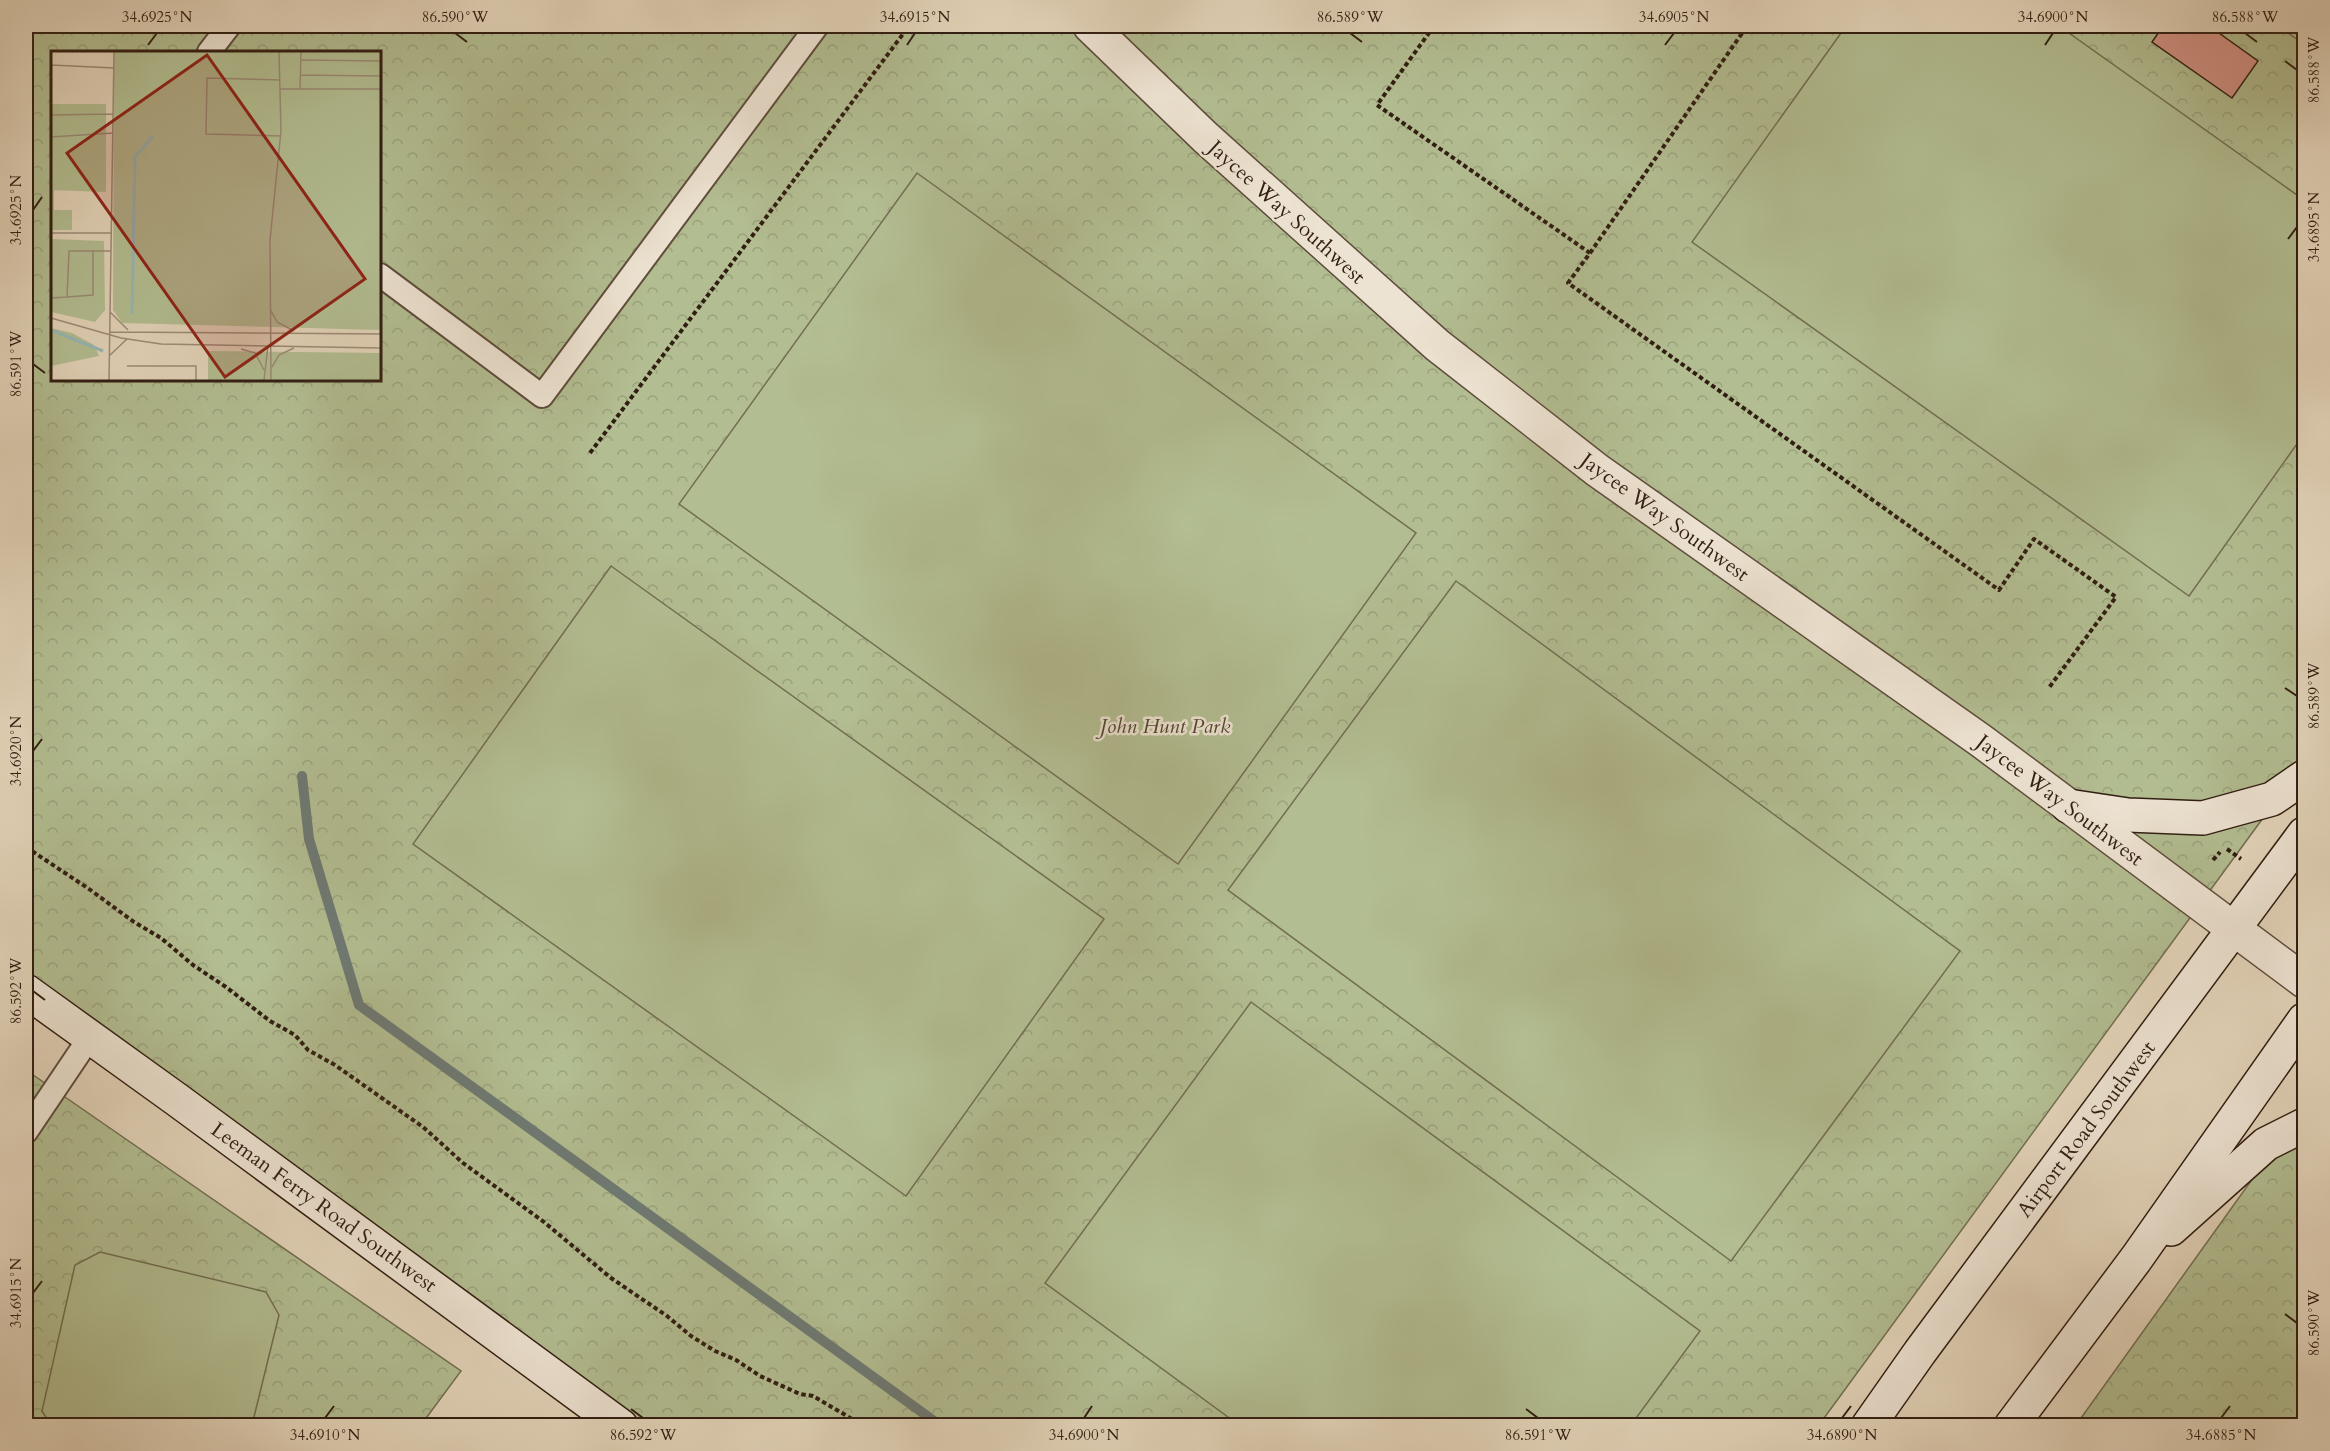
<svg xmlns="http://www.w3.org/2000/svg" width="2330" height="1451" font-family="Cardo,serif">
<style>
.forest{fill:url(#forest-crowns);stroke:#726e52;stroke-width:1.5;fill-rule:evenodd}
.garden{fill:#b2bd91;stroke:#726e52;stroke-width:1.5}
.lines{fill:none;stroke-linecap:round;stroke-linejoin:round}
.stream{stroke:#6e7a74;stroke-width:10}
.building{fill:#d39285;stroke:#311e12;stroke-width:1.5}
.lane-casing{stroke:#5e4c3c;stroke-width:26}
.street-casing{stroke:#5e4c3c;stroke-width:36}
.secondary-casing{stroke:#311e12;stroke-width:36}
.path{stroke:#311e12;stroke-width:4;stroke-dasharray:4.5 3;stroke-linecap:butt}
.lane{stroke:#ede3d2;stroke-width:22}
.street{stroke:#ede3d2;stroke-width:33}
.secondary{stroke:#ede3d2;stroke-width:33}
.ticks{fill:none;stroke:#311e12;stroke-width:2}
.labels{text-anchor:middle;stroke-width:5;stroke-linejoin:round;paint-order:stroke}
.street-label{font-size:21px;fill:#311e12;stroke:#ede3d2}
.park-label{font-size:21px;font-style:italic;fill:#514632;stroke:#ede3d2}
.inset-river{fill:none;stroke:#96b7b5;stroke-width:3}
.inset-road{fill:none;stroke:#9c8b77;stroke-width:1.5}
.view{fill:#8f2418;fill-opacity:0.15;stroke:#8f2418;stroke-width:3}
.inset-edge{fill:none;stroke:#311e12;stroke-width:3}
.neatline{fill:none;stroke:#311e12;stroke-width:2}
.ticks-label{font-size:15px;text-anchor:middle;fill:#311e12}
</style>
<defs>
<pattern id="forest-crowns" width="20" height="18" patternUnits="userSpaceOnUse" patternTransform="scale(1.5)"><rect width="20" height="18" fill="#b2bd91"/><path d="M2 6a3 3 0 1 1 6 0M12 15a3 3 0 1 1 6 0" fill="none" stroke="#9aa27c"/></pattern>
</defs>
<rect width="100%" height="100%" fill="#e3d4ba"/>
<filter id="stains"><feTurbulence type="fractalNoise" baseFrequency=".00333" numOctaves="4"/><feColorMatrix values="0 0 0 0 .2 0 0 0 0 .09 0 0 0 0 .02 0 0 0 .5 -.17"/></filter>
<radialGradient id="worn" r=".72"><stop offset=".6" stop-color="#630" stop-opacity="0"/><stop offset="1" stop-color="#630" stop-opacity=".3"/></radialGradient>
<g class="forest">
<path d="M26,26H2304V762L1819,1425H627L26,994ZM52,52H380V380H52Z"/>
<path d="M26,1070L461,1371L421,1425H26Z"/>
<path d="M2304,1107V1425H2076Z"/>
</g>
<g class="garden">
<path d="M1846,26H2059L2304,200V434L2189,596L1692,242Z"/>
<path d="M2278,26H2304V44Z"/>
<path d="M917,173L1416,533L1178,864L679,504Z"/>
<path d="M611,566L1104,919L906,1196L413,844Z"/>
<path d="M1456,581L1960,951L1731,1261L1228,890Z"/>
<path d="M1251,1002L1700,1331L1631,1425H1239L1045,1283Z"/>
<path d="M100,1252L266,1292L279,1315L252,1425H51L42,1411L75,1265Z"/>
</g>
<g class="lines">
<path class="stream" d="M302,776L309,839L359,1005L941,1426"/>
</g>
<path class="building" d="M2163,26H2209L2258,61L2232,98L2152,42Z"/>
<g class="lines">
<g class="lane-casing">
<g id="lane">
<path d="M209,52L229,26"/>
<path d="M380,275L542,396L817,26"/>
<path d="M26,1132L90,1037"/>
</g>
</g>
<g class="street-casing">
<path id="street" d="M1090,26L1205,137L1437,345L1597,470L1980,740L2304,981"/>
</g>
<g class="secondary-casing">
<g id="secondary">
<path d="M2068,806L2128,815L2203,818L2272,799L2304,777"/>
<path d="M26,991L176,1099L621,1426"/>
<path d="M2171,1229L2266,1144L2304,1125"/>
<path d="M1868,1426L1920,1352L2304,834"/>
<path d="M2011,1426L2136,1259L2304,1020"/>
</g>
</g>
<g class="path">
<path d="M1434,26L1377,105L1590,253L1568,283L1999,590L2034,539L2116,597L2048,689"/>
<path d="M1590,253L1747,26"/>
<path d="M590,453L909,26"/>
<path d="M26,847L89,889L134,922L161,938L193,965L226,987L270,1021L295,1035L308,1050L335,1065L423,1127L463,1163L544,1222L611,1278L667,1316L691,1336L715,1351L736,1360L760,1376L800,1394L813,1396L864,1426"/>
<path d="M2227,849L2241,859"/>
<path d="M2213,860L2220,852"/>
</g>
<use href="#lane" class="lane"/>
<use href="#street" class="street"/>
<use href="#secondary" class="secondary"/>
</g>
<path class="ticks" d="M455,33L467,42M1350,33L1362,42M2245,33L2257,42M148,45L157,33M907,45L915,33M1665,45L1674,33M2045,45L2053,33M2285,61L2297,70M33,210L42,197M2288,239L2297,227M33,364L45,373M2285,688L2297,696M33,751L42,739M33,991L45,1000M33,1293L42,1281M2285,1314L2297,1323M631,1409L643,1418M1526,1409L1538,1418M325,1418L334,1406M1084,1418L1092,1406M1842,1418L1851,1406M2221,1418L2230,1406"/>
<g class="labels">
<g class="street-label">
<text transform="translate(1287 212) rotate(42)" y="7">Jaycee Way Southwest</text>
<text transform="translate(1665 517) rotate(36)" y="7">Jaycee Way Southwest</text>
<text transform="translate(2060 800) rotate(37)" y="7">Jaycee Way Southwest</text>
<text transform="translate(2086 1129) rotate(-53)" y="7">Airport Road Southwest</text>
<text transform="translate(324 1207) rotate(36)" y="7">Leeman Ferry Road Southwest</text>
</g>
<g class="park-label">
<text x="1165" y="733">John Hunt Park</text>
</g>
</g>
<g transform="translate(51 51)">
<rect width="330" height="330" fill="#e3d4ba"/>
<path d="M0,188L53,190L54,259L44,271L0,261Z" fill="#b2bd91"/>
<path d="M63,1H330V279L71,272L62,259ZM0,53H55V141L0,139ZM0,277L21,282L43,294L48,305L0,315ZM157,300L330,302V329H157Z" fill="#b2bd91"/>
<path d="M248,60H294L293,132H247ZM304,61H330V133L304,132ZM23 111a13 13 0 1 1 26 0a13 13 0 1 1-26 0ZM103,100L143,101L142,172H102ZM153,103L202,104L201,176H152ZM1 119a13 13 0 1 1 26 0a13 13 0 1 1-26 0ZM0,136H3V159H21V179H0ZM153,182L199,183L197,257L152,256ZM247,183L293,184V255H247ZM308,184H330V256L308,255ZM103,191L144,192L143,258L102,257ZM255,316H310V329H255Z" fill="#b2bd91"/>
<path class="inset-river" d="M81,263L84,106L102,85M0,279L52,300"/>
<path class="inset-road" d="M249,9L330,10M0,14L63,17M249,24L330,25M229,29L156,27L155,83L230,85M229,38H330M249,38L250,1M0,64L62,63M0,86L62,82M0,182H60M16,246L42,244V199M0,247L16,246L18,200H60M219,258L226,271L243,280M59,261L77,279M0,267L70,287L110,293L330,297M58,281L330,283M190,298L204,302L213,319M58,305L76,288M76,315H145V329M221,316L228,304L243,297M58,329L63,1M213,329L217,295M220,329L219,189L230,80L228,1"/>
<path class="view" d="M156,4L314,228L174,326L16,102Z"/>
<rect width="330" height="330" class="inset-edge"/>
</g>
<rect width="2330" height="1451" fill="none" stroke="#e3d4ba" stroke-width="66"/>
<rect x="33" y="33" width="2264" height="1385" class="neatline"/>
<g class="ticks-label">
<text x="157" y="22">34.6925°N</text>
<text x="455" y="22">86.590°W</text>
<text x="915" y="22">34.6915°N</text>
<text x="1350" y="22">86.589°W</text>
<text x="1674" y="22">34.6905°N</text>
<text x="2053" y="22">34.6900°N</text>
<text x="2245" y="22">86.588°W</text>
<text transform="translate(2314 70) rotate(-90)" y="5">86.588°W</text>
<text transform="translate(16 210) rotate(-90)" y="5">34.6925°N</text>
<text transform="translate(2314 227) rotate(-90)" y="5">34.6895°N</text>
<text transform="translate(16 364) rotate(-90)" y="5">86.591°W</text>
<text transform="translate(2314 696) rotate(-90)" y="5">86.589°W</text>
<text transform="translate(16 751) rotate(-90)" y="5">34.6920°N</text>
<text transform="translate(16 991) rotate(-90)" y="5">86.592°W</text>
<text transform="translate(16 1293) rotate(-90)" y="5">34.6915°N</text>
<text transform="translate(2314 1323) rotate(-90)" y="5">86.590°W</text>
<text x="325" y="1440">34.6910°N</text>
<text x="643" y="1440">86.592°W</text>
<text x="1084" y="1440">34.6900°N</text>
<text x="1538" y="1440">86.591°W</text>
<text x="1842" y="1440">34.6890°N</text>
<text x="2221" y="1440">34.6885°N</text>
</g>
<rect width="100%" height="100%" filter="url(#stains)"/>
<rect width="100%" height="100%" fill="url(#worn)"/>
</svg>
